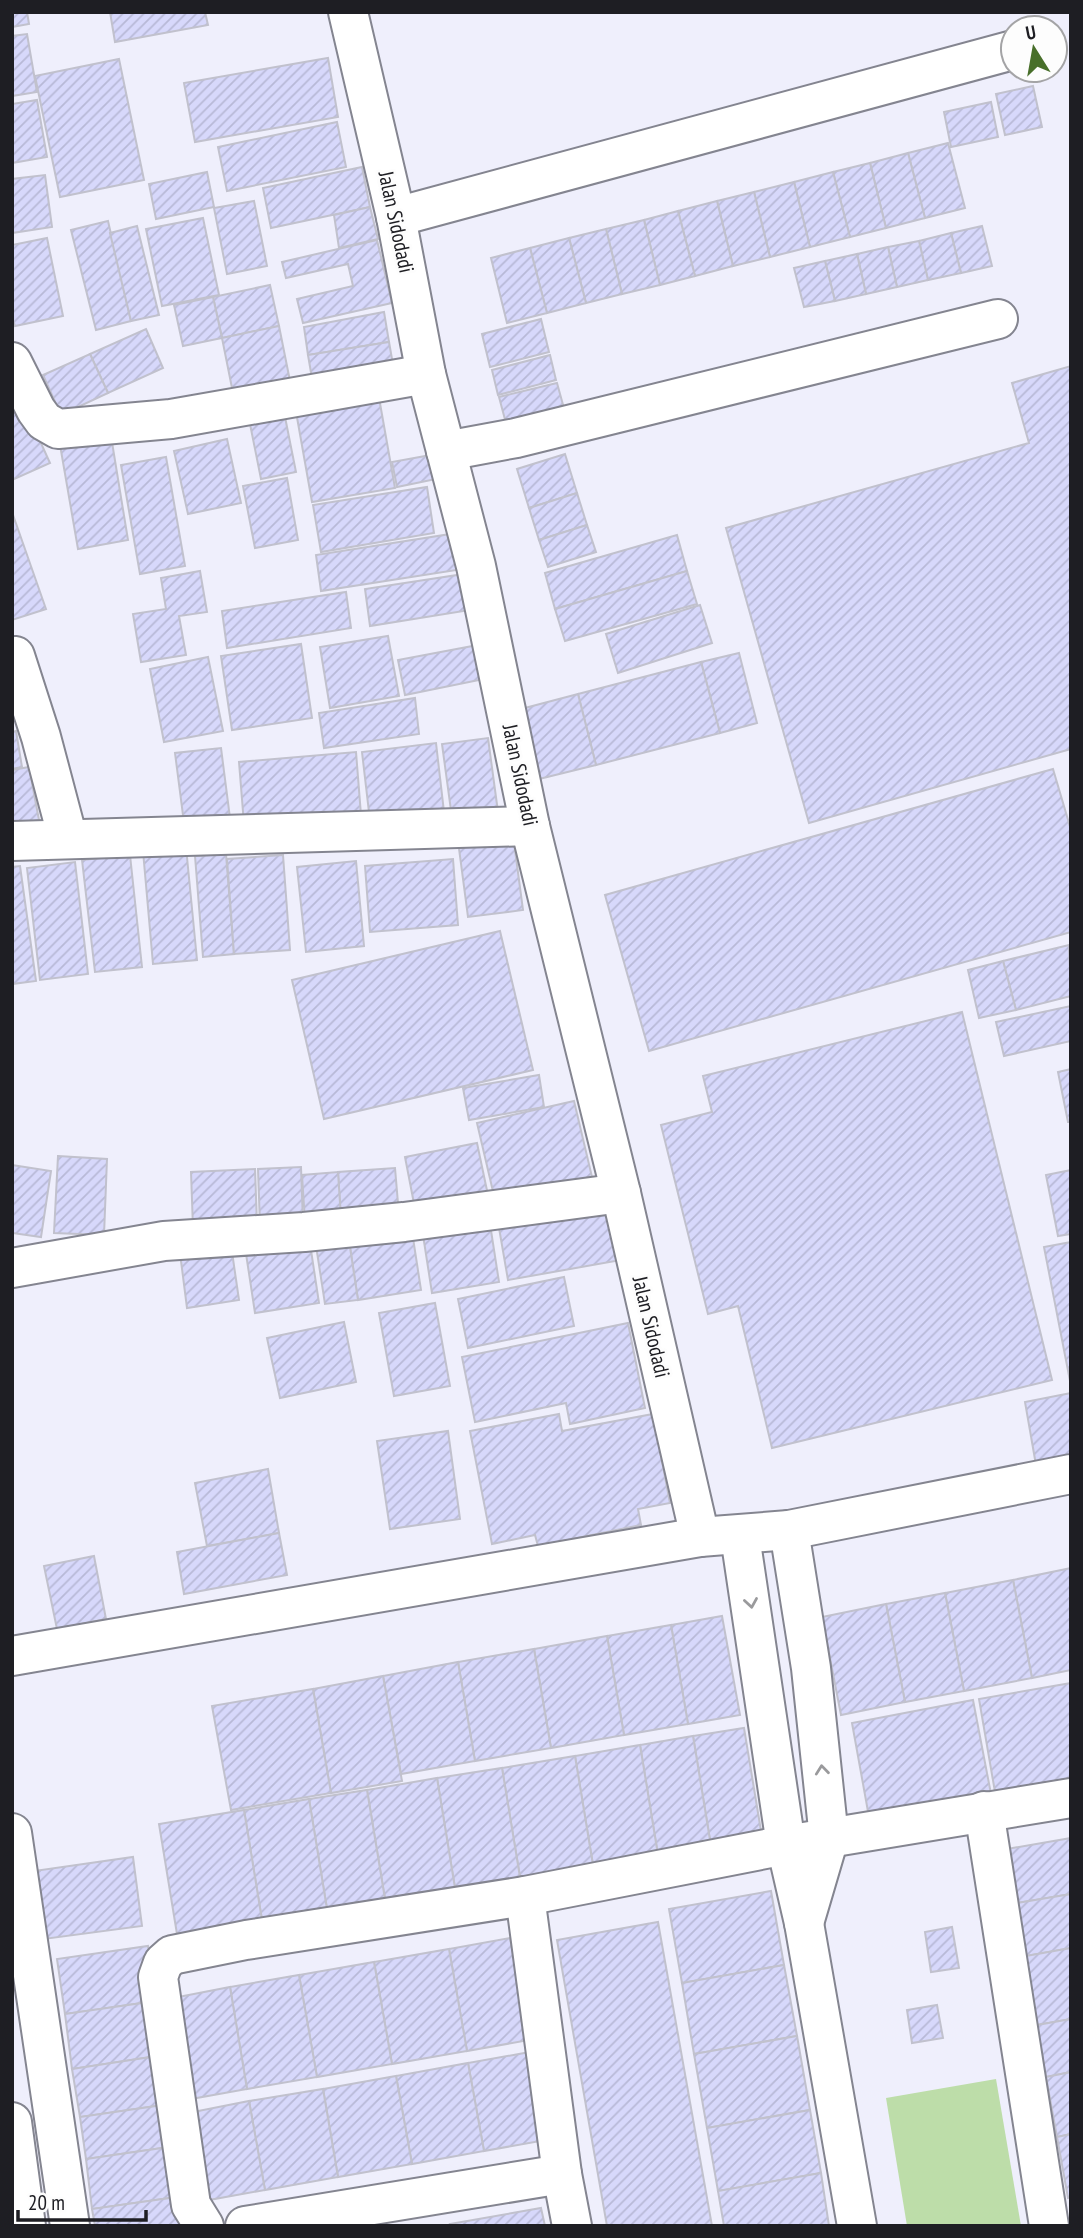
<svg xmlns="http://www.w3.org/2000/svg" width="1083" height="2238" font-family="'PT Sans Narrow',sans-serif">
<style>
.pitch{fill:#bddda9}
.building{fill:url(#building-hatch);stroke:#c1c1cd;stroke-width:2}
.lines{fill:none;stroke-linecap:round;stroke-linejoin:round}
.minor-casing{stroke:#848590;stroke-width:42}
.minor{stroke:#fff;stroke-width:38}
.oneway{stroke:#9a9a9c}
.labels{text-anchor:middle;stroke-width:6;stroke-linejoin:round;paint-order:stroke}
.street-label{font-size:21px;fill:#1e1e23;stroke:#fdfdfd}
</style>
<defs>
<pattern id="building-hatch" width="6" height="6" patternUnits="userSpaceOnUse" patternTransform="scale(1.75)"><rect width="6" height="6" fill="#d7d8fb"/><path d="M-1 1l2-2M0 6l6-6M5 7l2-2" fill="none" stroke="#b8b9d7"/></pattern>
</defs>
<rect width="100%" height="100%" fill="#efeffc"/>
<path class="pitch" d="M996,2079L1021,2226H907L886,2098Z"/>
<g class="building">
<path d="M12,12H27L29,24L12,27Z"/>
<path d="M110,12H205L208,25L115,42Z"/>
<path d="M27,34L37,92L12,96V36Z"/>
<path d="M328,58L338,117L195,142L184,83Z"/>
<path d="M119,59L144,180L60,197L35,76Z"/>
<path d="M1033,86L1042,127L1005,135L996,94Z"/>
<path d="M37,100L47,157L12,163V104Z"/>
<path d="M991,102L998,137L951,147L944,112Z"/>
<path d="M337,122L346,167L227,191L218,147Z"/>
<path d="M948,143L965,208L925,218L908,153Z"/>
<path d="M908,153L925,218L886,228L870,163Z"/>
<path d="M870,163L886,228L850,237L833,172Z"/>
<path d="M362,167L370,207L271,228L263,188Z"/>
<path d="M207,172L214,207L156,219L149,184Z"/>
<path d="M833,172L850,237L810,247L794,182Z"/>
<path d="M45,175L52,227L12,233V179Z"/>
<path d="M794,182L810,247L770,257L754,192Z"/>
<path d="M754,192L770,257L733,266L717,201Z"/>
<path d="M254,201L267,266L227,274L214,208Z"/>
<path d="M717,201L733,266L695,276L678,211Z"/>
<path d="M370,207L378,239L339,248L334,215Z"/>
<path d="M678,211L695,276L660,285L644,220Z"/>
<path d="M203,218L219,295L162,306L146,229Z"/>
<path d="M644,220L660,285L622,294L606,229Z"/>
<path d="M108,221L131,321L96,330L71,230Z"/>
<path d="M137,226L159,315L131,321L110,233Z"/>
<path d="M982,226L992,266L961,273L951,233Z"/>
<path d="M606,229L622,294L586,303L569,238Z"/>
<path d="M951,233L961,273L928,280L919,241Z"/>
<path d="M47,238L63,316L15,326L12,317V245Z"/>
<path d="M569,238L586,303L547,313L530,248Z"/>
<path d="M377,240L392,303L303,323L297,299L353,286L348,264L286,278L282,262Z"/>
<path d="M919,241L928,280L897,287L888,247Z"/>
<path d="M888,247L897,287L866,294L857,254Z"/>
<path d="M530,248L547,313L507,323L491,258Z"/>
<path d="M857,254L866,294L835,301L825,261Z"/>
<path d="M825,261L835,301L804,307L794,268Z"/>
<path d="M270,285L279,326L222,338L213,297Z"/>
<path d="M213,297L222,338L183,346L174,305Z"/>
<path d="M384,312L389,342L308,355L304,327Z"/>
<path d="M541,319L549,352L490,367L482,334Z"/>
<path d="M279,326L291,386L234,398L222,338Z"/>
<path d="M146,329L163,368L108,393L90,354Z"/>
<path d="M389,342L395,376L314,390L308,355Z"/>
<path d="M90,354L108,393L61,415L43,375Z"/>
<path d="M550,355L556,380L498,395L492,370Z"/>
<path d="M1071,366V749L809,823L726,528L1029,443L1012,383Z"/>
<path d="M557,383L565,412L507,427L499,397Z"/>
<path d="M378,392L395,488L312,502L295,406Z"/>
<path d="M21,399L50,463L12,480V403Z"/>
<path d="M283,407L296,472L261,479L248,414Z"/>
<path d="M110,430L128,540L78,549L59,439Z"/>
<path d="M227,439L241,503L188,514L174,451Z"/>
<path d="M565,454L577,493L529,508L517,469Z"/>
<path d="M431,455L436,479L397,487L392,462Z"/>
<path d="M166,457L185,566L140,574L121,465Z"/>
<path d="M287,478L298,540L255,548L243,486Z"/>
<path d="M427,487L434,533L321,552L313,505Z"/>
<path d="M577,493L587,525L539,540L529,508Z"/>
<path d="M12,512L46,609L12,620Z"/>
<path d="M587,525L596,552L548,567L539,540Z"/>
<path d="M457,533L463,569L321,591L316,555Z"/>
<path d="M677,535L687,571L555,609L545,573Z"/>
<path d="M200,571L207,612L179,616L186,655L141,662L133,614L166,609L161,578Z"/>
<path d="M687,571L697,604L565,641L555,609Z"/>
<path d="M464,574L470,610L370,626L365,589Z"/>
<path d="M346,592L351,628L227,648L222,611Z"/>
<path d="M700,605L712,643L618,673L606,634Z"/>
<path d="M388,636L399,696L330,708L320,647Z"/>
<path d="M301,644L312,718L232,730L221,656Z"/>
<path d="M478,645L484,679L405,695L398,660Z"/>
<path d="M739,653L757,723L720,733L701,662Z"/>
<path d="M208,657L223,731L164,742L150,669Z"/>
<path d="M701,662L720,733L596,765L578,694Z"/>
<path d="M578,694L596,765L539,779L521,709Z"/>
<path d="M415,698L419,734L324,748L319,713Z"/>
<path d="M16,731L22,767L12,769V732Z"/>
<path d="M488,738L498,812L452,818L442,744Z"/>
<path d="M436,743L444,812L370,821L362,752Z"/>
<path d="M221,748L230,818L184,823L175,753Z"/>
<path d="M356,752L361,815L244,824L239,762Z"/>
<path d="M29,767L39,820L12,825V770Z"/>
<path d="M1053,769L1071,830V932L649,1051L605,895Z"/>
<path d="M513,835L523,910L468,917L458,841Z"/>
<path d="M186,847L197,960L153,964L143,851Z"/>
<path d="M226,854L234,954L203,957L195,856Z"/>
<path d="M130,855L142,967L95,972L82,860Z"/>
<path d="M283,855L290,950L234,954L227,859Z"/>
<path d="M453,859L458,925L370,932L365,866Z"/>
<path d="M356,861L364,946L306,952L297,867Z"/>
<path d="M75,862L88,974L40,980L27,868Z"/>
<path d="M20,866L36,981L12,984V867Z"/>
<path d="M500,931L533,1070L324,1119L292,980Z"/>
<path d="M1069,945L1071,996L1016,1010L1003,961Z"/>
<path d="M1003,961L1016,1010L979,1018L968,970Z"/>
<path d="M1071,1006V1041L1004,1056L996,1022Z"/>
<path d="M962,1012L1052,1380L772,1448L738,1306L708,1314L661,1125L712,1112L703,1076Z"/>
<path d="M1071,1069V1122H1068L1058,1072Z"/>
<path d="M539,1075L544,1107L469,1120L463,1088Z"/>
<path d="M574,1101L592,1177L495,1200L477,1123Z"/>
<path d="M477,1143L489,1200L416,1214L405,1157Z"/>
<path d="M58,1156L107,1159L104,1235L54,1233Z"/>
<path d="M12,1165L51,1171L41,1237L12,1233Z"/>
<path d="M301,1167L303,1223L260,1225L258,1169Z"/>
<path d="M395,1168L399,1215L341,1219L338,1172Z"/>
<path d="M255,1169L257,1225L193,1228L191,1172Z"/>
<path d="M1071,1170V1234L1058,1236L1046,1175Z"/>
<path d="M338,1172L341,1219L305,1222L302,1175Z"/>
<path d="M611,1202L621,1260L508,1280L498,1222Z"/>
<path d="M490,1224L499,1282L432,1293L423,1235Z"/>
<path d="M411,1225L421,1290L358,1300L348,1234Z"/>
<path d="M348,1234L358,1300L325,1304L315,1239Z"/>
<path d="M309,1237L319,1303L255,1313L245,1247Z"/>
<path d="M1071,1242V1386L1044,1247Z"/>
<path d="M231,1245L239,1300L187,1308L180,1253Z"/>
<path d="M564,1277L574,1326L468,1348L458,1299Z"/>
<path d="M435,1303L450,1386L394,1396L379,1313Z"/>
<path d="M344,1322L356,1382L280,1398L267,1338Z"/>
<path d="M628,1323L645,1408L570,1424L566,1403L475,1422L462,1357Z"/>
<path d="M1071,1393V1459L1036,1465L1025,1402Z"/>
<path d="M559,1414L562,1431L653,1414L670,1503L638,1509L641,1525L538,1546L535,1535L492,1544L470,1431Z"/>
<path d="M448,1431L460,1519L390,1529L377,1441Z"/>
<path d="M268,1469L279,1533L207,1546L195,1483Z"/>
<path d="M279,1533L287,1575L184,1594L177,1552Z"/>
<path d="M94,1556L106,1619L57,1629L44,1566Z"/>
<path d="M1071,1568V1670L1032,1678L1013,1580Z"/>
<path d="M1013,1580L1032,1678L964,1691L945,1593Z"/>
<path d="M945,1593L964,1691L905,1702L886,1604Z"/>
<path d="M886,1604L905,1702L841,1715L822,1617Z"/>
<path d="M722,1616L740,1715L688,1724L671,1625Z"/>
<path d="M671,1625L688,1724L624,1735L607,1636Z"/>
<path d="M607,1636L624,1735L551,1748L534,1649Z"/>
<path d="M534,1649L551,1748L475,1761L458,1662Z"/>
<path d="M458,1662L475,1761L401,1774L383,1676Z"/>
<path d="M383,1676L402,1781L331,1793L313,1689Z"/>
<path d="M1071,1683V1778L995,1792L979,1699Z"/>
<path d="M313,1689L331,1793L231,1810L212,1706Z"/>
<path d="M973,1700L991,1794L869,1817L852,1723Z"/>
<path d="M744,1728L762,1837L711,1846L693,1736Z"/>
<path d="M693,1736L711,1846L658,1855L640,1745Z"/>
<path d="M640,1745L658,1855L593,1865L575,1756Z"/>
<path d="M575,1756L593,1865L520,1877L502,1768Z"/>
<path d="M502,1768L520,1877L455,1888L437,1778Z"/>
<path d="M437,1778L455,1888L385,1899L367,1790Z"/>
<path d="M367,1790L385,1899L327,1909L309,1799Z"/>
<path d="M309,1799L327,1909L262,1920L244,1810Z"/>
<path d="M244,1810L262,1920L177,1934L159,1824Z"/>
<path d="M1071,1838V1894L1017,1903L1007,1849Z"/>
<path d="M133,1857L142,1926L44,1939L34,1871Z"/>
<path d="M771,1891L784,1965L682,1983L669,1909Z"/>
<path d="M1071,1894V1948L1026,1956L1017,1903Z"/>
<path d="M658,1922L712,2226H607L557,1940Z"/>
<path d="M952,1927L959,1968L931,1972L925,1932Z"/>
<path d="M510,1938L529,2040L467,2051L449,1949Z"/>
<path d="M148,1946L156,2001L65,2014L57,1959Z"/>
<path d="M1071,1948V2019L1037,2025L1026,1956Z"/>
<path d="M449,1949L467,2051L392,2064L374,1962Z"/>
<path d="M374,1962L392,2064L317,2077L299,1975Z"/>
<path d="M784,1965L797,2036L694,2054L682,1983Z"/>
<path d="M299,1975L317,2077L247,2089L230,1987Z"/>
<path d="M230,1987L247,2089L191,2099L173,1998Z"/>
<path d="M156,2001L164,2055L72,2069L65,2014Z"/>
<path d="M937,2005L943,2038L912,2043L907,2010Z"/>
<path d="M1071,2019V2072L1046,2077L1037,2025Z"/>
<path d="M797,2036L810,2110L707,2128L694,2054Z"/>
<path d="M530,2052L546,2140L484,2151L468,2063Z"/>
<path d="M164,2055L170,2104L80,2117L72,2069Z"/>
<path d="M468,2063L484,2151L412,2164L396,2076Z"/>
<path d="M1071,2072V2134L1057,2137L1046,2077Z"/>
<path d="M396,2076L412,2164L338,2177L323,2089Z"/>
<path d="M323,2089L338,2177L265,2190L249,2101Z"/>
<path d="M249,2101L265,2190L209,2200L193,2112Z"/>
<path d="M170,2104L176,2146L86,2159L80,2117Z"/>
<path d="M810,2110L821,2173L718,2191L707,2128Z"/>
<path d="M1071,2134V2197L1068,2198L1057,2137Z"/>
<path d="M176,2146L184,2196L92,2209L86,2159Z"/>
<path d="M821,2173L829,2226H724L718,2191Z"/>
<path d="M184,2196L188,2226H95L92,2209Z"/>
<path d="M541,2208L545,2226H451L450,2224Z"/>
</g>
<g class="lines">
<g class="minor-casing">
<g id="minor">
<path d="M348,12L396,217L426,374L476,566L530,826L621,1193L700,1537"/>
<path d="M396,217L1013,50"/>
<path d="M12,362L36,410L44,421L58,429L171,419L426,374"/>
<path d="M446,451L516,438L998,319"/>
<path d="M15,656L41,737L68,839"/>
<path d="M12,841L530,826"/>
<path d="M12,1268L164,1241L304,1232L404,1222L621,1193"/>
<path d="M740,1536L786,1845L804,1923L829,1838L811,1668L789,1530"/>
<path d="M12,1656L700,1537L789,1530L1071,1474"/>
<path d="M984,1811L1049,2226"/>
<path d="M12,1833L70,2226"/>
<path d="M525,1896L562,2174L572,2226"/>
<path d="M804,1923L857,2226"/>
<path d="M12,2122L26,2226"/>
<path d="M204,2226L191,2205L158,1977L163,1963L172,1955L246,1940L525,1896L786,1845L1071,1798"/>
<path d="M245,2226L562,2174"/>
</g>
</g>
<use href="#minor" class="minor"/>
</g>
<defs><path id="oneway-chevron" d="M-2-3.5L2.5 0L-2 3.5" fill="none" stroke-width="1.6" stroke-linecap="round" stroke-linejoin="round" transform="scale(1.75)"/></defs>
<g class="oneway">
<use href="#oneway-chevron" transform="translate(751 1603) rotate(81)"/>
<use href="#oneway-chevron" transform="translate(822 1770) rotate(-96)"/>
</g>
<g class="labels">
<g class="street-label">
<text transform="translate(396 222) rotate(78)" y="7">Jalan Sidodadi</text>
<text transform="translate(520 775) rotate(78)" y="7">Jalan Sidodadi</text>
<text transform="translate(651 1327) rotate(77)" y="7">Jalan Sidodadi</text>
</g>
</g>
<rect width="1083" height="2238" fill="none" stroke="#1e1e23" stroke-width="28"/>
<g transform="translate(1034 49) rotate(349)"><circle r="33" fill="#fdfdfd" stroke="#a4a4a6" stroke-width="2"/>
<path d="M0-5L12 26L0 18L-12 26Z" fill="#486f2a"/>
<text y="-10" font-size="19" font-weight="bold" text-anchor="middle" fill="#1e1e23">U</text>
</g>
<path d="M18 2210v10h128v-10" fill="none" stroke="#1e1e23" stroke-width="3.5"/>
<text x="28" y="2210" font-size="21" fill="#1e1e23" stroke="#fdfdfd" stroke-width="5" paint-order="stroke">20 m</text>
</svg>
